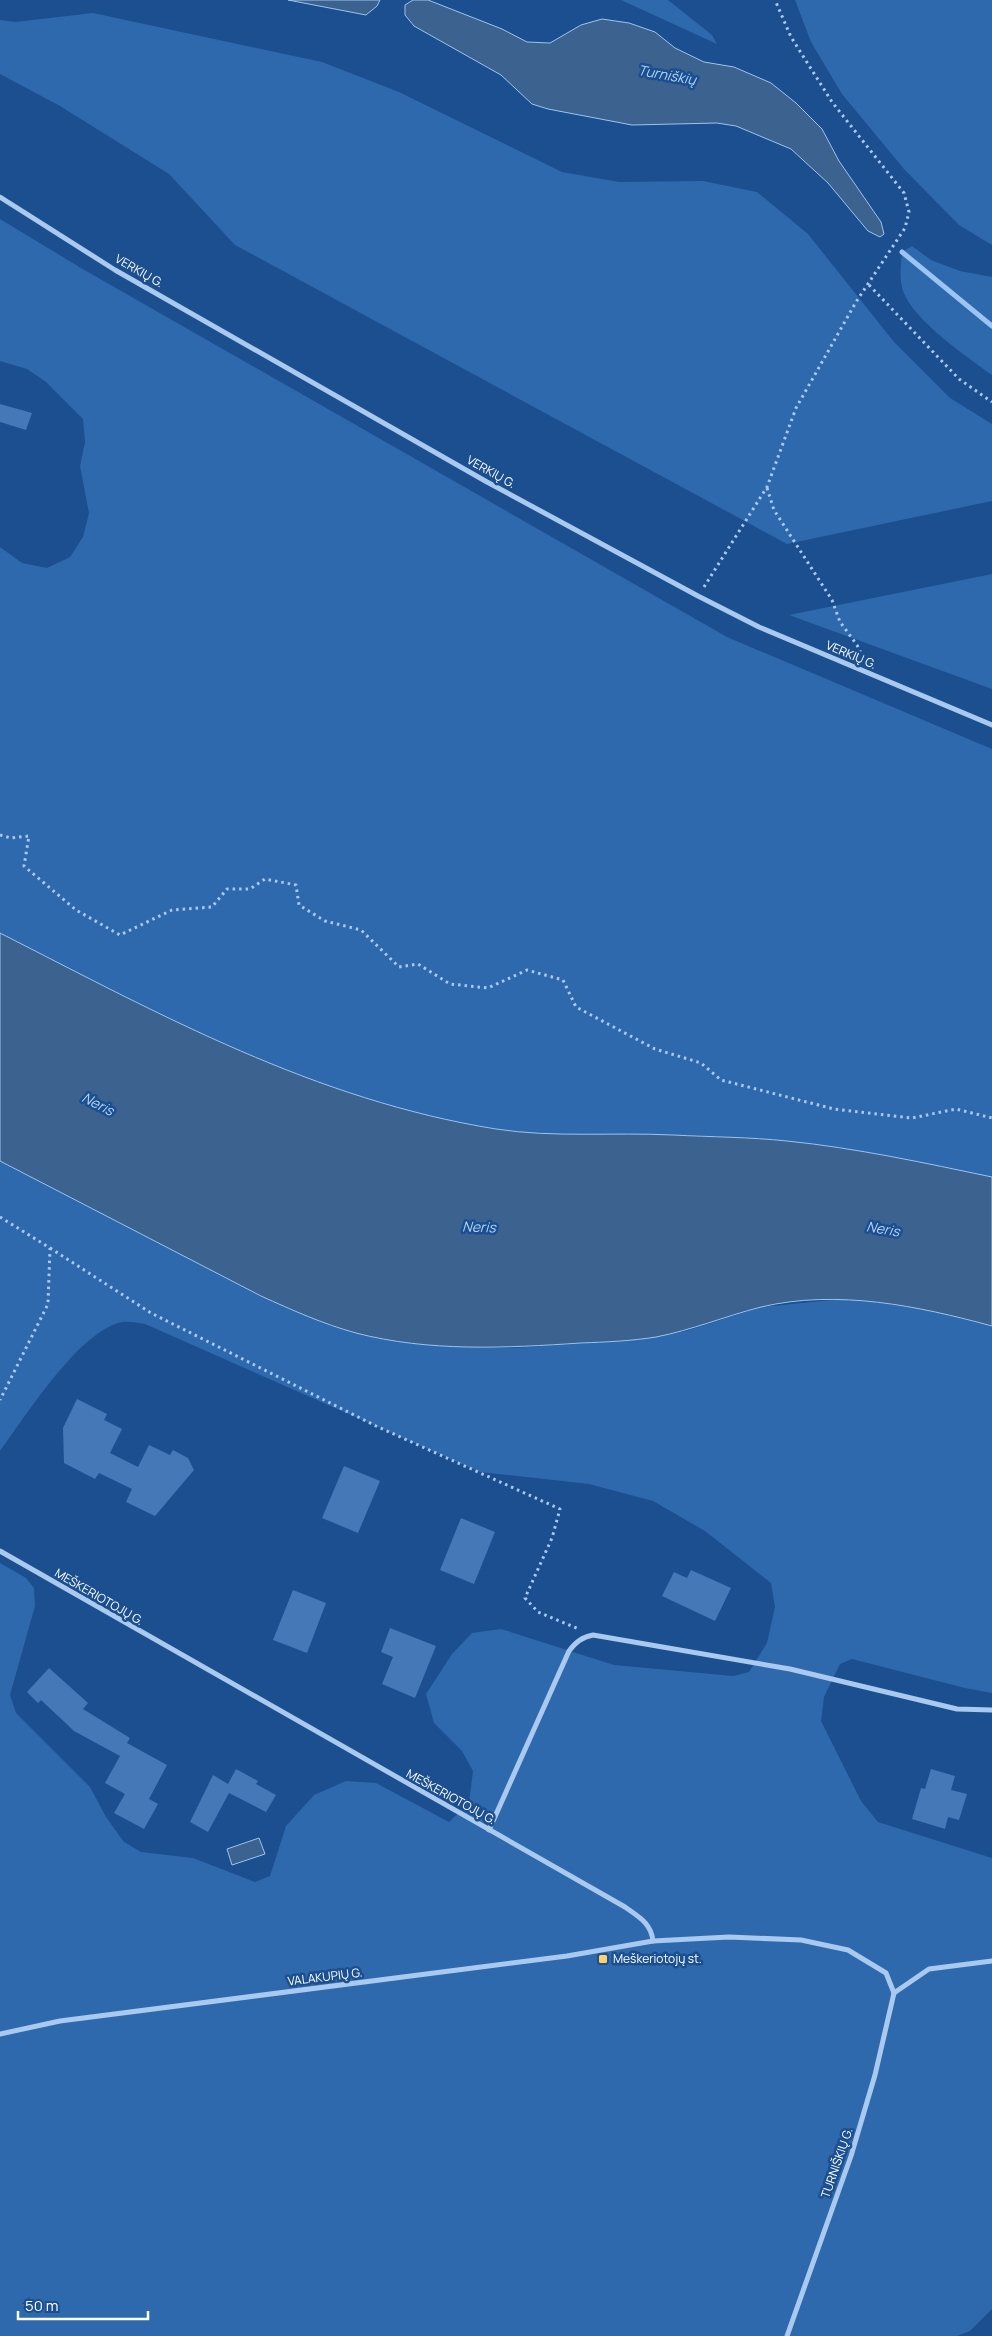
<svg xmlns="http://www.w3.org/2000/svg" width="992" height="2336" font-family="Manrope,sans-serif">
<style>
.green{fill:#2e69ad}
.water{fill:#3c6290;stroke:#9cc4f0}
.lines{fill:none;stroke-linecap:round;stroke-linejoin:round}
.stream{stroke:#9cc4f0;stroke-width:5}
.building{fill:#4478b7}
.path{stroke:#a9c9ee;stroke-width:3;stroke-dasharray:2.5 4;stroke-linecap:butt}
.street{stroke:#a9c9ee;stroke-width:5}
.poi-dot{fill:#ffd166;stroke:#1b4f8f;stroke-width:2}
.labels{text-anchor:middle;stroke-width:5;stroke-linejoin:round;paint-order:stroke}
.street-label{font-size:12px;fill:#fff;stroke:#1b4f8f}
.poi-label{font-size:12px;fill:#fff;stroke:#1b4f8f;text-anchor:start}
.water-label{font-size:14px;font-style:italic;fill:#b5d3f5;stroke:#1b4f8f}
</style>
<rect width="100%" height="100%" fill="#1b4f8f"/>
<g class="green">
<path d="M621,0H668L712,35L717,44Z"/>
<path d="M795,0H992V245L959,225L904,169L842,94L811,42Z"/>
<path d="M93,13L322,62L399,92L562,172L619,182L703,181L757,192L808,234L894,342L950,398L992,424V501L787,544L235,245L169,174L60,106L0,74V20L15,22Z"/>
<path d="M0,219L81,268L727,637L992,749V1177C924,1163 856,1148 787,1141C734,1136 679,1135 626,1134C583,1134 539,1136 496,1129C315,1101 161,1015 0,933V547L22,563L47,568L70,557L83,537L89,513L80,466L85,442L83,419L46,382L27,369L0,361Z"/>
<path d="M912,246L931,260L960,271L992,277V375C967,357 913,320 903,291C899,278 901,265 902,252Z"/>
<path d="M992,574V689L789,615Z"/>
<path d="M0,1161L261,1296L327,1324L385,1339L442,1346L514,1348L618,1341L686,1331L761,1307L832,1300H861L923,1309L992,1326V1693L965,1688L852,1659L840,1664L824,1697L821,1721L861,1801L878,1822L992,1858V2309L970,2331L957,2336H0V1563L26,1578L34,1588L35,1606L10,1695L16,1713L90,1787L106,1817L124,1842L141,1852L193,1858L255,1882L270,1876L286,1826L314,1795L346,1781L376,1783L449,1822L469,1803L473,1771L462,1751L434,1723L426,1694L452,1654L472,1633L501,1629L614,1665L733,1676L749,1672L767,1643L775,1607L771,1583L705,1531L653,1501L589,1484L480,1472L145,1324C138,1323 129,1321 122,1322C79,1331 26,1416 0,1451Z"/>
</g>
<g class="water">
<path d="M288,0H380L377,6L366,15Z"/>
<path d="M413,0H428L502,29L527,42L550,43L581,25L602,19L629,23L655,32L675,48L704,62L734,67L771,83L796,103L822,129L839,161L881,222L884,234L880,237L868,231L828,183L791,149L736,126L717,123L632,125L548,109L532,104L501,75L414,26L405,15V5Z"/>
<path d="M0,933C161,1015 315,1100 496,1129C554,1138 614,1132 673,1135C711,1137 749,1137 787,1141C856,1148 925,1163 992,1177V1326C918,1306 838,1289 761,1307C726,1316 692,1330 656,1337C631,1341 606,1342 581,1343C506,1348 429,1352 356,1333C323,1324 292,1310 261,1296L0,1161Z"/>
<path d="M259,1838L265,1854L232,1865L227,1849Z"/>
</g>
<g class="lines">
<path class="stream" d="M902,252L992,326"/>
</g>
<g class="building">
<path d="M0,404L32,413L26,430L0,422Z"/>
<path d="M77,1399L107,1414L104,1420L122,1429L110,1453L138,1467L149,1445L170,1455L173,1450L188,1458L194,1470L155,1516L126,1502L132,1489L99,1473L95,1479L64,1463L63,1428Z"/>
<path d="M344,1466L380,1481L358,1533L322,1518Z"/>
<path d="M461,1518L495,1532L474,1584L440,1570Z"/>
<path d="M691,1570L731,1588L715,1621L662,1596L674,1572L687,1578Z"/>
<path d="M293,1590L326,1603L307,1653L273,1640Z"/>
<path d="M390,1628L436,1646L415,1698L382,1684L393,1657L381,1652Z"/>
<path d="M49,1668L88,1703L83,1709L130,1738L127,1743L167,1765L149,1799L158,1804L144,1829L114,1813L125,1794L105,1783L120,1756L74,1731L41,1700L38,1703L27,1692Z"/>
<path d="M236,1769L258,1781L256,1784L276,1795L266,1812L229,1793L208,1832L190,1822L213,1775L228,1784Z"/>
<path d="M931,1769L955,1776L951,1790L967,1794L959,1820L948,1817L945,1829L912,1819L921,1788L925,1789Z"/>
</g>
<g class="lines">
<g class="path">
<path d="M869,285L959,379L992,402"/>
<path d="M767,488L774,510L832,600L840,622L857,645L860,651L857,658"/>
<path d="M704,587L767,487L796,408L856,302L905,228L909,212L904,193L832,102L791,37L775,0"/>
<path d="M0,835L11,838L29,836L24,866L76,910L120,935L172,910L212,907L227,889H250L265,879L296,885L299,905L325,921L361,930L399,967L418,964L450,984L488,988L527,970L563,980L576,1007L655,1049L701,1063L721,1080L834,1109L912,1118L956,1109L992,1118"/>
<path d="M0,1217L50,1248L48,1304L0,1400"/>
<path d="M50,1248L151,1313L376,1426L560,1509L552,1538L525,1598L538,1612L579,1629"/>
</g>
<g class="street">
<path d="M0,197L115,270L487,482L698,596L759,627L992,725"/>
<path d="M0,1551L625,1907C639,1917 651,1923 653,1941"/>
<path d="M489,1830L569,1651C576,1642 582,1637 593,1635L790,1669L957,1709L992,1710"/>
<path d="M894,1993L929,1969L992,1961"/>
<path d="M0,2034L60,2021L567,1956L653,1941L729,1937L801,1940L848,1950L886,1973L894,1993"/>
<path d="M787,2336L851,2156L875,2075L894,1993"/>
</g>
</g>
<rect class="poi-dot" x="598" y="1954" width="10" height="10" rx="2.5"/>
<g class="labels">
<g class="street-label">
<text transform="translate(139 271) rotate(30)" y="4">VERKIŲ G.</text>
<text transform="translate(491 472) rotate(29)" y="4">VERKIŲ G.</text>
<text transform="translate(851 655) rotate(23)" y="4">VERKIŲ G.</text>
<text transform="translate(99 1597) rotate(30)" y="4">MEŠKERIOTOJŲ G.</text>
<text transform="translate(451 1797) rotate(29)" y="4">MEŠKERIOTOJŲ G.</text>
<text transform="translate(325 1977) rotate(-7)" y="4">VALAKUPIŲ G.</text>
<text transform="translate(837 2163) rotate(-71)" y="4">TURNIŠKIŲ G.</text>
</g>
<g class="poi-label">
<text x="613" y="1963">Meškeriotojų st.</text>
</g>
<g class="water-label">
<text transform="translate(667 75) rotate(10)" y="5">Turniškių</text>
<text transform="translate(98 1104) rotate(27)" y="5">Neris</text>
<text transform="translate(479 1227) rotate(2)" y="5">Neris</text>
<text transform="translate(883 1229) rotate(9)" y="5">Neris</text>
</g>
</g>
<path d="M18 2311v8h130v-8" fill="none" stroke="#ffffff" stroke-width="2.5"/>
<text x="25" y="2311" font-size="15" fill="#ffffff" stroke="#1b4f8f" stroke-width="4" paint-order="stroke">50 m</text>
</svg>
